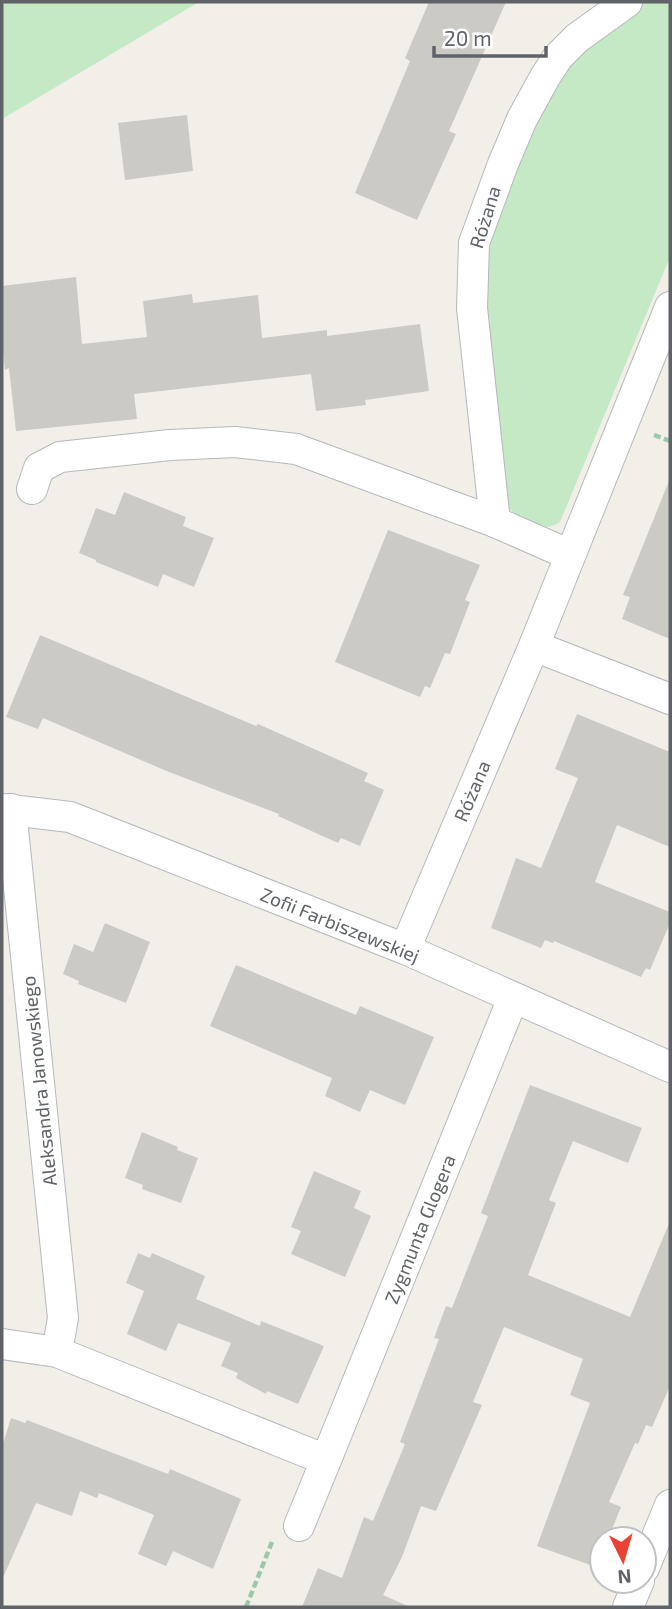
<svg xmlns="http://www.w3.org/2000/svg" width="672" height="1609" font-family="'Exo 2',sans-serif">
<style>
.green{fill:#c5e8c5}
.building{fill:#cccac5}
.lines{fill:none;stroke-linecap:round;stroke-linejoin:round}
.minor-casing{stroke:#b5b8bc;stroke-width:32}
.path{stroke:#9cc7a9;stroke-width:4.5;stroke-dasharray:7 3.5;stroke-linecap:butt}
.minor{stroke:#fff;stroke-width:30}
.labels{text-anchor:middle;stroke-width:5;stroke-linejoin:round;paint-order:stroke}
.street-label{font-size:19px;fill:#5f6368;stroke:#fff}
</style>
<rect width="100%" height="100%" fill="#f1efe8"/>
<g class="green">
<path d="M2,2H199L2,119Z"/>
<path d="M642,2H670V257L560,522C541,535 517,520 505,503L484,277L493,226L552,85L597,35Z"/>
</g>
<g class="building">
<path d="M429,2H506L449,131L456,134L417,220L355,193L410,61L405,58Z"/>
<path d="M187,115L193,171L125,180L118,123Z"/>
<path d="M76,277L82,344L147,337L143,301L192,294L193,303L258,295L262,338L327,330V336L420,324L429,391L365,400L366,405L316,411L311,374L134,394L137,419L16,431L9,368L5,370L2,338V286Z"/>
<path d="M669,481L670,482V639L622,619L630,597L623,595Z"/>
<path d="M124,492L186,517L183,526L214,538L194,587L163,574L158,587L96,562V560L79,553L96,508L115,515Z"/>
<path d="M388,530L480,565L465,600L470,602L450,654L445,653L430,688L425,686L420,697L335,662Z"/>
<path d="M40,635L256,726L258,724L368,773L364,781L384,790L360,846L341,838L338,843L278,816L279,814L169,772L43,718L38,729L6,717Z"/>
<path d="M577,714L670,752V847L617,825L595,882L670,912V923L650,970L646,968L641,977L554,941L553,943L545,940L541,948L491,928L516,858L541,868L578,778L555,769Z"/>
<path d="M105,923L150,942L126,1003L78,984L79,981L63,974L74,944L93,952Z"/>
<path d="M236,965L356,1015L360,1006L434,1037L405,1105L370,1090L360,1112L325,1096L332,1078L210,1026Z"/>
<path d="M530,1085L642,1128L628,1163L573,1141L549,1200L556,1203L528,1275L630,1317L670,1221V1386L652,1427L646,1425L638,1444L635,1443L609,1502L621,1507L608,1539H602V1552L596,1567L537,1546L590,1403L570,1395L583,1359L504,1327L473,1402L482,1405L436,1511L421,1506L402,1557L383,1595L410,1607H302L318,1568L342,1578L364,1517L373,1521L405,1444L400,1442L439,1339L434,1338L446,1306L452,1308L488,1216L481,1213Z"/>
<path d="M142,1132L178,1147L177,1150L198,1158L181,1203L142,1189L143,1185L125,1178Z"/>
<path d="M314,1171L361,1191L354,1208L371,1216L345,1277L291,1254L301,1231L291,1227Z"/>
<path d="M138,1253L150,1258L152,1253L205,1276L196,1299L260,1326L261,1321L324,1346L298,1404L267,1391L266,1394L236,1378L238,1373L221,1366L231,1343L178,1323L166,1351L127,1334L144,1291L126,1283Z"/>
<path d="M11,1418L25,1423L27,1420L168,1474L170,1469L241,1499L213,1569L173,1551L166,1566L138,1554L154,1515L99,1493L97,1498L80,1491L72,1516L36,1503L2,1580V1447Z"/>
</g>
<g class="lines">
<g class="minor-casing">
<g id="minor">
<path d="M32,489L39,468L60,457L170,445L235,442L296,449L495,522L570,555"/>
<path d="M495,522L472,308L474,243L503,164L522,119L545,77L558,57L577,38L627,2"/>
<path d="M534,646L670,699"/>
<path d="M2,809L70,817L405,949L670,1067"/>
<path d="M11,809L63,1318L57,1352"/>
<path d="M405,949L534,646L670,307"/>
<path d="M2,1344L57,1352L326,1460L513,998"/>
<path d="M299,1526L326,1460"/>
<path d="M644,1568L670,1505"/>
<path d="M628,1607L639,1581"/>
</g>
</g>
<g class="path">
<path d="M654,435L670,441"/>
<path d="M246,1607L272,1542"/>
</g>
<use href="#minor" class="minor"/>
</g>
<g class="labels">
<g class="street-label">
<text transform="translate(485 217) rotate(-73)" y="7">Różana</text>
<text transform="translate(472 791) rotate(-67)" y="7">Różana</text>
<text transform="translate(340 925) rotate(22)" y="7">Zofii Farbiszewskiej</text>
<text transform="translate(39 1081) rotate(-96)" y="7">Aleksandra Janowskiego</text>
<text transform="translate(420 1229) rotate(-68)" y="7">Zygmunta Glogera</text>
</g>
</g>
<rect width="672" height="1609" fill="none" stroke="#5f6368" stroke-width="7"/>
<g transform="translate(623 1560) rotate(175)"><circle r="33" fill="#ffffff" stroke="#bfc1c3" stroke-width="2"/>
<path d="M0-5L12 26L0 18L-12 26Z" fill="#ea4335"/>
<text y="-10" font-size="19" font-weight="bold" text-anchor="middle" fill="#5f6368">N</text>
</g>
<path d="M434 46v10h112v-10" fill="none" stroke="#5f6368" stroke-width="3.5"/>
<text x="444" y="46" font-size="21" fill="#5f6368" stroke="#ffffff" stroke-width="5" paint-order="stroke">20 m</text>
</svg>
